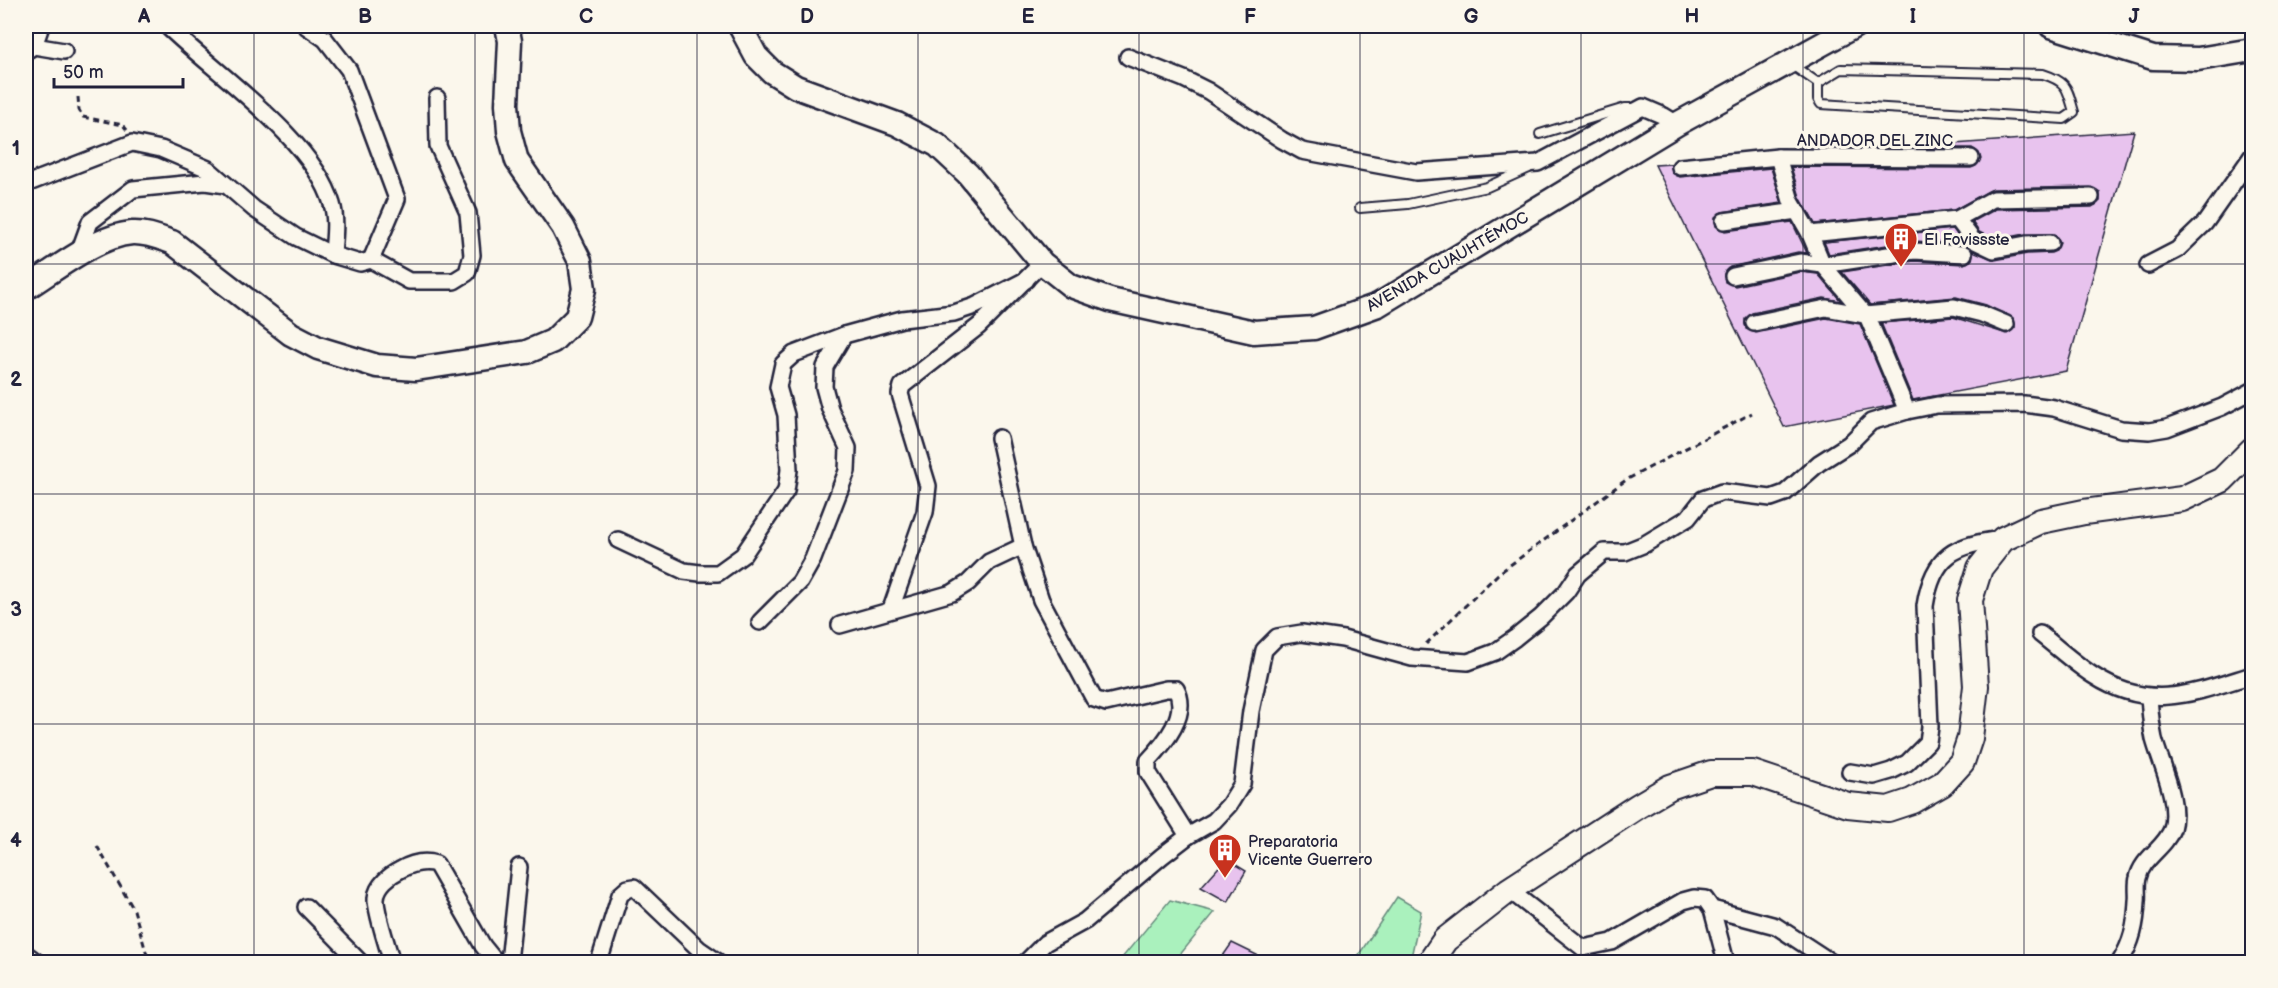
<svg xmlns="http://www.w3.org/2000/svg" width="2278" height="988" font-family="'Balsamiq Sans',sans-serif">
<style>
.green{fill:#aaf1bd;stroke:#668a7c;stroke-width:1.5}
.building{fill:#e8c3ee;stroke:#22223b;stroke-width:1.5}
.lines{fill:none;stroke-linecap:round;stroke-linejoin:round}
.lane-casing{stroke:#22223b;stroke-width:12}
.street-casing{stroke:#22223b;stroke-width:20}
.secondary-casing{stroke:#22223b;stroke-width:27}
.primary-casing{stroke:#22223b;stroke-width:28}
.path{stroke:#22223b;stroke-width:3;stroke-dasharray:6 4.5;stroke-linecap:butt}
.lane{stroke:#fbf7ec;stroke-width:8}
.street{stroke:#fbf7ec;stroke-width:15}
.secondary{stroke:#fbf7ec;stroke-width:22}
.primary{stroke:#fbf7ec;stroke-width:24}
.grid{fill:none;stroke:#22223b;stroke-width:1.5;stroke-opacity:0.55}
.labels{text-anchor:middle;stroke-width:6;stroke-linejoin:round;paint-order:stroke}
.street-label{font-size:16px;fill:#22223b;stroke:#fbf7ec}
.poi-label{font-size:16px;fill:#22223b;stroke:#fbf7ec;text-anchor:start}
.neatline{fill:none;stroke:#22223b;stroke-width:2}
.grid-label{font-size:20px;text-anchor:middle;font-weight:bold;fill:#22223b}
</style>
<rect width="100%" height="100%" fill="#fbf7ec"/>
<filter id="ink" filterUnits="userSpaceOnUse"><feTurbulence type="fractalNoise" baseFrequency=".0167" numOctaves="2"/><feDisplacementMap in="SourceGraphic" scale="12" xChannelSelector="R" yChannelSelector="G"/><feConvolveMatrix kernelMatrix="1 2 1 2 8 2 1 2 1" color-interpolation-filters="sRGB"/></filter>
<g filter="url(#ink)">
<g class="green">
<path d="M1397,897L1421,911L1410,962H1354Z"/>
<path d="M1170,900L1215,912L1174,962H1131L1121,959Z"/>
</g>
<g class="building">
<path d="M2134,131L2066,371L1913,400L1881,323L1953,317L2007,334L2015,328L2014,319L1986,305L1956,297L1870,305L1842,272L1914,261L1964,264L1972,260L1973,251L1995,260L2027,254L2051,253L2056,251L2060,243L2054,234H2025L1995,240L1979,232L1972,222L1996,209L2092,207L2100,201V192L2091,187L1993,189L1954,210L1815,224L1800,197L1791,167L1971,168L1976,166L1981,159L1979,153L1972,148H1898Z"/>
<path d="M1671,164L1672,173L1680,177L1771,168L1782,203L1722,212L1715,217L1716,226L1725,231L1792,222L1807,253L1798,252L1730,267L1724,274L1725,282L1735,286L1800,272L1818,274L1841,301L1824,298L1752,313L1745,319L1746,329L1756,333L1826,318L1860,324L1894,405L1784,427L1655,165Z"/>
<path d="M1953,229L1964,244L1913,241L1829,254L1824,242Z"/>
<path d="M1226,859L1246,871L1228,902L1201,887Z"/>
<path d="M1232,943L1273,963H1218Z"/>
</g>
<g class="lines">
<g class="lane-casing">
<g id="lane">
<path d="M1792,65L1818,83"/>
<path d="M1841,69L2043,74C2068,82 2067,88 2074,112L2064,119L1821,104L1818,99V83Z"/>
<path d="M1540,134L1625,108H1633"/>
<path d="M1360,208L1408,204L1487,187L1529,168"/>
</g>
</g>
<g class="street-casing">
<g id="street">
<path d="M167,26C215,73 314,140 332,204C337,220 334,238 333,255"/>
<path d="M306,26L325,39L349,70L397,199L371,260"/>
<path d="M34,46L64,51"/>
<path d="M26,51L34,46L41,26"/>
<path d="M1128,57L1184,79L1208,91L1282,140L1302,151L1416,172L1538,163L1643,107L1664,116L1677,124"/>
<path d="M1778,157L1791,201L1810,234L1823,265L1868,318L1907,411"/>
<path d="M1680,167L1778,157L1971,158"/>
<path d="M26,184L132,143L161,149L208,169L254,209L296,237L333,255L360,263L371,260"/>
<path d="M1957,219L1973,240L1994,250L2026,244L2050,243"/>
<path d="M1724,221L1797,211"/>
<path d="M1810,234L1957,219L1993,199L2091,197"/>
<path d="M78,255L90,222L133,189L205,182L226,185"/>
<path d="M371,260L409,281H454L467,273L472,255L468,213L438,146L437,98"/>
<path d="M2148,265L2177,250L2205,223L2252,156"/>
<path d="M1733,276L1800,262L1823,265L1914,251L1964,254"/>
<path d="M1754,323L1826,308L1865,315L1954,307L1982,314L2006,324"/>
<path d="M999,438L1023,546L1041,600L1094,699L1106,703L1166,689H1176C1190,714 1164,744 1148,761V772L1188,836"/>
<path d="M618,540L684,571L700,573H718L743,555L786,491L789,470L786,415L778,387L783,364L794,354L844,335L902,319L954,313L975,306L1026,280"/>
<path d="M891,609L925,512L928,486L900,394L902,386L979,326L1042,263"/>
<path d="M760,622L800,582L813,559L847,471L848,448L830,409L824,387L825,367L844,335"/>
<path d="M840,625L952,593L968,583L989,562L1023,546"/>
<path d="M2040,634C2058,648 2075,664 2094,676C2150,712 2194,693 2252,675"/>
<path d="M1850,772L1874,776L1891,771L1907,763L1928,742L1930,727L1925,606C1933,554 1955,545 2003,539"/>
<path d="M1509,890L1583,948L1612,942L1683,901L1694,898L1705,899L1712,909L1776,926L1831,962"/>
<path d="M306,907L360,962"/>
<path d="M1712,909L1726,962"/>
<path d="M26,954L37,962"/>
<path d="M392,962C388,949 375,909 376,898C377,885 390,875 400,870C412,863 423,860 436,864L483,946L496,962"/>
<path d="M509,962L519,867"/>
<path d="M599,962L620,895L628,888L634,887L699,949L718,962"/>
<path d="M1026,962L1045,943L1085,921L1162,856L1188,836L1214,821L1229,805L1242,784L1251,711L1264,650L1277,637L1302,633L1343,639L1412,658L1468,662L1495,652L1515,638L1541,617L1566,592L1578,574L1604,552H1625L1645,544L1688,518L1703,499L1722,492L1771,498L1785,493L1819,463L1849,444L1871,422L1907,411L1937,405L2024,404L2054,408L2121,429L2149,431L2167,428L2222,407L2252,391"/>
<path d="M2120,962C2132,942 2136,925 2137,901C2138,894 2136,885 2138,878C2142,858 2165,848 2172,829C2180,802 2161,765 2154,739C2151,725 2150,711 2149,697"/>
</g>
</g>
<g class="secondary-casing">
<g id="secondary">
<path d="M740,26L756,56L772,72L796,87L897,124L937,145L968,174L1042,263L1071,286L1110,300L1254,332L1314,328L1378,305L1677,124L1855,26"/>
<path d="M2051,26L2153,58L2198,59L2252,50"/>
<path d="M26,288C55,270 97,236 132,233C146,232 160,238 172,242L291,334L318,348L377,366L416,369L527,352L553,341L577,317L584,289L580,261L563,227L517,161L509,131L507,104L510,41L507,26"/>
</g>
</g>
<g class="primary-casing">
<path id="primary" d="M1430,962L1445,940L1509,890L1638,806L1670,787L1711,773H1753L1848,805L1888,809L1912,801L1942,784L1962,762L1970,738L1976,686L1970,600L1980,568L2003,539L2041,521L2084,512L2182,499L2222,480L2252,450"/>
</g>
<g class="path">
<path d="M78,97L79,110L83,117L123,125L127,130"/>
<path d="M1426,644L1498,574L1626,480L1752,413"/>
<path d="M97,846L134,910L149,962"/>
</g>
<use href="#lane" class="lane"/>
<use href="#street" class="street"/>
<use href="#secondary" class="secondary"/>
<use href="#primary" class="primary"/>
</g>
</g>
<path class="grid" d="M254,26V962M475,26V962M697,26V962M918,26V962M1139,26V962M1360,26V962M1581,26V962M1803,26V962M2024,26V962M26,264H2252M26,494H2252M26,724H2252"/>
<defs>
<g id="building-pin" transform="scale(1.725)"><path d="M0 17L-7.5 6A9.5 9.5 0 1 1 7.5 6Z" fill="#c8321e" stroke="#fbf7ec"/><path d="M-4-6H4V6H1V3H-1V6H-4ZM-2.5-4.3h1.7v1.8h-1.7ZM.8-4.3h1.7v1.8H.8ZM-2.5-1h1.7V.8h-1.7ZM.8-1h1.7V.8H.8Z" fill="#fff"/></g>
</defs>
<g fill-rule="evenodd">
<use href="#building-pin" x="1901" y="239"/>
<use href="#building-pin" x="1225" y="850"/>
</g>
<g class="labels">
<g class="street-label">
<text x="1875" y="146">ANDADOR DEL ZINC</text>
<text transform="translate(1447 261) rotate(-30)" y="6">AVENIDA CUAUHTÉMOC</text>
</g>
<g class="poi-label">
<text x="1924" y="245">El Fovissste</text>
<text x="1248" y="847">Preparatoria<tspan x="1248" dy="18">Vicente Guerrero</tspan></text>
</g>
</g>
<rect width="2278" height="988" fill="none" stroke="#fbf7ec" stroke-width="66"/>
<path d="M54 78v9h129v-9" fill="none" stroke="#22223b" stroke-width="3"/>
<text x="63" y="78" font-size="18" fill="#22223b" stroke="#fbf7ec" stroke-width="4.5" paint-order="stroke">50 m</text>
<rect x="33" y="33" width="2212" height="922" class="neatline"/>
<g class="grid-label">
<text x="144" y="23">A</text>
<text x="365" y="23">B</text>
<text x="586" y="23">C</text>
<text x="807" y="23">D</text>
<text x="1028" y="23">E</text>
<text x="1250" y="23">F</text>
<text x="1471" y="23">G</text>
<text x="1692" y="23">H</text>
<text x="1913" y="23">I</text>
<text x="2134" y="23">J</text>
<text x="16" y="155">1</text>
<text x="16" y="386">2</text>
<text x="16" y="616">3</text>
<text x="16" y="847">4</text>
</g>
</svg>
